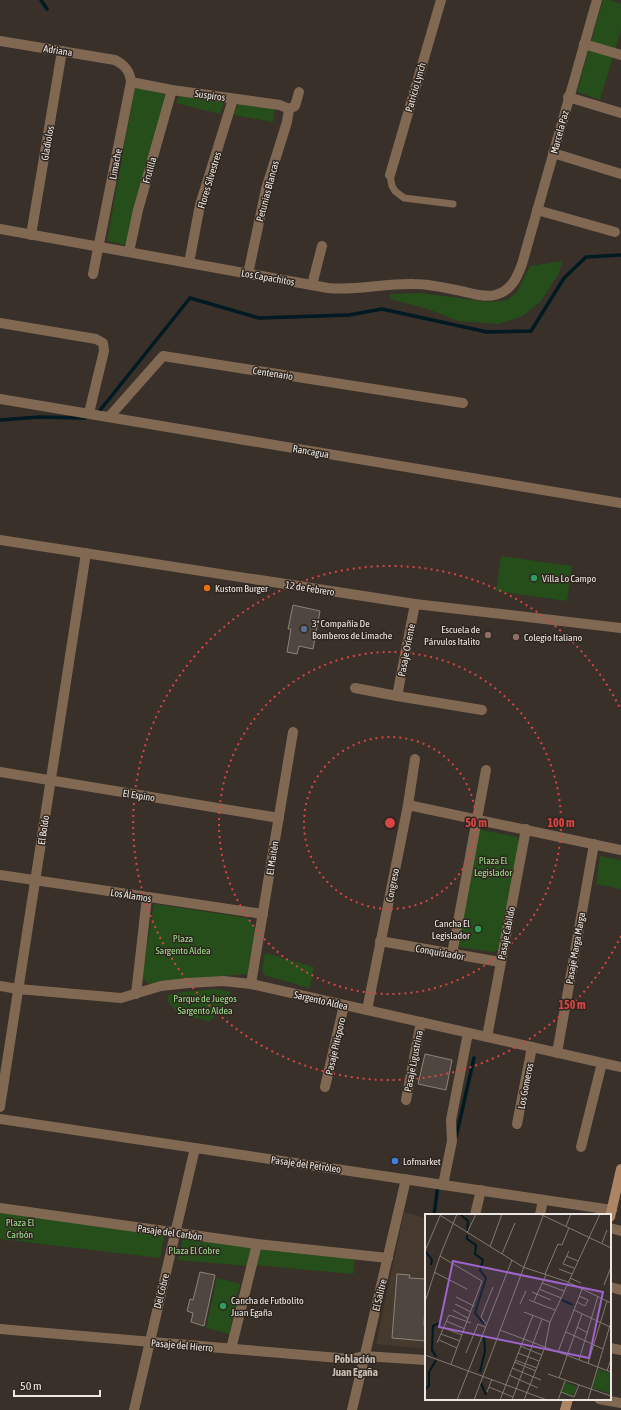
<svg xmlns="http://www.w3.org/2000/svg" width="621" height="1410" font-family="'Asap Condensed',sans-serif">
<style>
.built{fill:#46392d}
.green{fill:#254e1a}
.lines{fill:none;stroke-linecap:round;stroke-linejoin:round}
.stream{stroke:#001a23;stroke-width:3.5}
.building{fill:#4f463f;stroke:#8c837a}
.service{stroke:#816853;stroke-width:7}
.pedestrian{stroke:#816853;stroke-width:10}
.minor{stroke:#816853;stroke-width:10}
.tertiary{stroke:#816853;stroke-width:10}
.secondary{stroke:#ad8565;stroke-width:10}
.ring{fill:none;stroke:#d94544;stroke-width:2;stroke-dasharray:2 4}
.leisure-dot{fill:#2e9e5b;stroke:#2e261f;stroke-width:1.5}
.food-dot{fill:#e8710a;stroke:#2e261f;stroke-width:1.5}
.service-dot{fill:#5c6f8a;stroke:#2e261f;stroke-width:1.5}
.education-dot{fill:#8d6e63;stroke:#2e261f;stroke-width:1.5}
.shop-dot{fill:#3f7fe0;stroke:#2e261f;stroke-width:1.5}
.labels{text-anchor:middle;stroke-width:3;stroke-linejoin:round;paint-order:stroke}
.street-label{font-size:10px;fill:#ede7e3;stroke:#2e261f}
.poi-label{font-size:10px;fill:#ede7e3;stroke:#2e261f;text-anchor:start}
.park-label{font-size:10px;fill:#9ee08e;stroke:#2e261f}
.neighbourhood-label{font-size:11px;font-weight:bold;fill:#c7bdb4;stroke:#2e261f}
.inset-river{fill:none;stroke:#001a23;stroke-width:2}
.inset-road{fill:none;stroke:#807973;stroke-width:1}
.view{fill:#9d64ca;fill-opacity:0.15;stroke:#9d64ca;stroke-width:2}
.inset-edge{fill:none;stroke:#ede7e3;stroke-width:2}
.centre{fill:#d94544;stroke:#2e261f;stroke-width:2}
.ring-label{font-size:12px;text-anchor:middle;font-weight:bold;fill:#d94544;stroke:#2e261f;stroke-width:3;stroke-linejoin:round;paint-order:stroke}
</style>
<rect width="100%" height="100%" fill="#383029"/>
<path class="built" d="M404,1212L426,1218V1349L376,1344Z"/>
<g class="green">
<path d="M603,0H610L621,4V30L600,100L577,92Z"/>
<path d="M135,86L166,95L126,245L107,241Z"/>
<path d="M180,93L224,101L220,114L176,103Z"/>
<path d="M238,103L275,109L273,122L234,115Z"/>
<path d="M562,261L559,273L541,301L523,316L498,324L458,321L428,309L390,299L389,294L421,293L489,302L507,300L517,292L530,266Z"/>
<path d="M501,556L572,566L567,601L496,591Z"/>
<path d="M477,829L517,837L520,844L500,949L493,952L459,947L456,944Z"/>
<path d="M600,856L621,860V889L596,884Z"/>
<path d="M155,904L248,918L255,928L248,974L185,979L148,984L142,977L153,910Z"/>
<path d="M265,953L314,967L310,988L264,975L262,968Z"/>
<path d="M216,989L231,992C228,1004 219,1012 210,1021L194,1018L179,1014L167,1001L168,995L182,992Z"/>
<path d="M0,1212L165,1233L160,1258L0,1239Z"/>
<path d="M183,1238L253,1248L248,1266L178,1260Z"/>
<path d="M260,1248L355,1258L353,1274L255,1265Z"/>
<path d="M217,1278L240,1284L229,1334L206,1328Z"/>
</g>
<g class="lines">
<g class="stream">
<path d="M41,0L47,9"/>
<path d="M97,414L190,298L259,318L349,315L382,309L487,332L531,331L564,278L586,257L621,255"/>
<path d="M0,420L39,417L85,418"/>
<path d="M456,1137L474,1058"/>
<path d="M434,1215L438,1185"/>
</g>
</g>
<g class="building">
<path d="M293,605L320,611L313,649L299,646L297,654L287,652L291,629H288Z"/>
<path d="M425,1054L452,1060L446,1090L418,1084Z"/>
<path d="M200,1272L215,1275L204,1326L191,1322L193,1313L187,1311L190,1299L193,1300Z"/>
<path d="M397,1274L410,1275L409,1278L426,1279L424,1325H426V1341L392,1338Z"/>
</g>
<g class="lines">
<path class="service" d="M390,175L392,186L395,191L404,198L453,204"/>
<path class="pedestrian" d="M443,1185L452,1141L451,1120L468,1033"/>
<g class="minor">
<path d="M0,41L115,60C125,65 130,71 131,82L93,274"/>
<path d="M584,44L621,55"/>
<path d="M131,82L172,90L280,105L289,109"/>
<path d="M568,97L621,113"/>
<path d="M289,109L295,106L299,92"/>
<path d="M553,153L621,174"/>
<path d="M390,175L441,0"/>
<path d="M537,210L615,232"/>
<path d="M0,229L328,288C357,291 385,283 414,284C428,284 442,287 456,290C468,292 483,298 495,295C511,291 517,278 522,264L597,0"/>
<path d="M31,235L62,51"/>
<path d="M129,252L138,210L172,90"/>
<path d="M189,263L200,205L233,99"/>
<path d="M248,274L266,189L287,122L289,109"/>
<path d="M312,285L322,246"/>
<path d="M0,323L96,339L103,343L104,351L89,413"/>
<path d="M0,399L621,503"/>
<path d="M109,417L163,356L463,403"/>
<path d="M355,688L397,696L482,710"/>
<path d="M397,696L415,604"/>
<path d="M0,772L279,818"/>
<path d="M408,805L621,850"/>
<path d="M0,875L263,914"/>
<path d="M380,941L500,962"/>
<path d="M452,954L486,770"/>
<path d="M251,984L293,732"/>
<path d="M0,986L18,989L121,998L161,986L188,983L223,981L251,984L621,1067"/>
<path d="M136,994L147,897"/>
<path d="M367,1010L408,805L415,759"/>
<path d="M487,1037L526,829"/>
<path d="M557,1053L594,844"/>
<path d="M325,1087L344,1005"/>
<path d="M406,1100L421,1022"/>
<path d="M0,1119L612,1210"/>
<path d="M517,1124L532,1047"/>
<path d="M581,1147L602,1063"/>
<path d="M0,1208L257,1244L388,1258"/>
<path d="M475,1215L481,1190"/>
<path d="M540,1215L543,1200"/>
<path d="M610,1228L621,1231"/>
<path d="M610,1287L621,1290"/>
<path d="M0,1329L351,1359L364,1356L426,1360"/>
<path d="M610,1348L621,1350"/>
<path d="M231,1349L257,1244"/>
<path d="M599,1399L621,1403"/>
<path d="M134,1410L195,1148"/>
<path d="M352,1410L406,1179"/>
</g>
<g class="tertiary">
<path d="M0,540L415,604L621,628"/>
<path d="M0,1107L86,553"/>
</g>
<g class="secondary">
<path d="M610,1217L621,1169"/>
<path d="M565,1410L568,1399"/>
</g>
</g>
<g class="ring">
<circle cx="390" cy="823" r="86"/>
<circle cx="390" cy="823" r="171"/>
<path d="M621 936A257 257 0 1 1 621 710"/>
</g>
<g class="leisure-dot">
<circle cx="534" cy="578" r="4"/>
<circle cx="478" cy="929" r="4"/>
<circle cx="223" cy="1306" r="4"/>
</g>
<circle class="food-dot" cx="207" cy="588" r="4"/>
<circle class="service-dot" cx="304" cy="629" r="4"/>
<g class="education-dot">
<circle cx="488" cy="635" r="4"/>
<circle cx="516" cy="637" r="4"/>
</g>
<circle class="shop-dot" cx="395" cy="1161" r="4"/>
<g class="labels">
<g class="street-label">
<text transform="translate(58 50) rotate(9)" y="4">Adriana</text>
<text transform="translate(415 87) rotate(-74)" y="4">Patricio Lynch</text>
<text transform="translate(210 95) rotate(8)" y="4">Suspiros</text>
<text transform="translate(559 132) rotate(-75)" y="4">Marcela Paz</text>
<text transform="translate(47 143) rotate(-80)" y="4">Gladiolos</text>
<text transform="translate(115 164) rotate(-79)" y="4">Limache</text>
<text transform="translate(149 170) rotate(-74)" y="4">Frutilla</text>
<text transform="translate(209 180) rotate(-73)" y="4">Flores Silvestres</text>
<text transform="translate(267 191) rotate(-75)" y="4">Petunias Blancas</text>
<text transform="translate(268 277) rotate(10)" y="4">Los Capachitos</text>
<text transform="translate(273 373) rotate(9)" y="4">Centenario</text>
<text transform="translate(311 451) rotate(10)" y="4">Rancagua</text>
<text transform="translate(310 588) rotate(9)" y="4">12 de Febrero</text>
<text transform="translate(406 650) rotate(-79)" y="4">Pasaje Oriente</text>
<text transform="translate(139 795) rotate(9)" y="4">El Espino</text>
<text transform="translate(43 830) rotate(-81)" y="4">El Boldo</text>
<text transform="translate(272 858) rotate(-81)" y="4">El Maitén</text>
<text transform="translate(392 885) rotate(-79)" y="4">Congreso</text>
<text transform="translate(131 895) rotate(9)" y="4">Los Álamos</text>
<text transform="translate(506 933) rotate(-79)" y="4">Pasaje Cabildo</text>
<text transform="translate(575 948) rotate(-80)" y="4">Pasaje Marga Marga</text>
<text transform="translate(440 952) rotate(10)" y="4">Conquistador</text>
<text transform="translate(321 1000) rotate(13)" y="4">Sargento Aldea</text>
<text transform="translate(335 1046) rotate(-77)" y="4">Pasaje Pitisporo</text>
<text transform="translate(413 1061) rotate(-79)" y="4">Pasaje Ligustrina</text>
<text transform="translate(525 1086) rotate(-79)" y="4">Los Gomeros</text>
<text transform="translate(306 1164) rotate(8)" y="4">Pasaje del Petróleo</text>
<text transform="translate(170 1232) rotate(8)" y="4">Pasaje del Carbón</text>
<text transform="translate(161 1291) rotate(-76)" y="4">Del Cobre</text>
<text transform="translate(379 1295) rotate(-76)" y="4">El Salitre</text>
<text transform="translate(182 1345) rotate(5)" y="4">Pasaje del Hierro</text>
</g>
<g class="poi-label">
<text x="542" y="582">Villa Lo Campo</text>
<text x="215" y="592">Kustom Burger</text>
<text x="312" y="627">3ª Compañía De<tspan x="312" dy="12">Bomberos de Limache</tspan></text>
<text x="480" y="633" text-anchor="end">Escuela de<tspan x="480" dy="12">Párvulos Italito</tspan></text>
<text x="524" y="641">Colegio Italiano</text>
<text x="470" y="927" text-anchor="end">Cancha El<tspan x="470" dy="12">Legislador</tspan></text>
<text x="403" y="1165">Lofmarket</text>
<text x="231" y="1304">Cancha de Futbolito<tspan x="231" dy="12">Juan Egaña</tspan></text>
</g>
<g class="park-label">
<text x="493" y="864">Plaza El<tspan x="493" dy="12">Legislador</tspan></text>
<text x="183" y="942">Plaza<tspan x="183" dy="12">Sargento Aldea</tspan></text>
<text x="205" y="1002">Parque de Juegos<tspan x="205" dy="12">Sargento Aldea</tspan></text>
<text x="20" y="1226">Plaza El<tspan x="20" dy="12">Carbón</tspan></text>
<text x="194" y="1254">Plaza El Cobre</text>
</g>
<g class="neighbourhood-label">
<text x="355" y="1363">Población<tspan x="355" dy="13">Juan Egaña</tspan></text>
</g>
</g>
<g transform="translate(425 1214)">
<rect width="186" height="186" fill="#383029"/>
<path d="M173,155L186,160V180L167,174ZM140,168L152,173L148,182L137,178Z" fill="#254e1a"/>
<path class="inset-river" d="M35,0L43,7L42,17M42,21V25L51,31L50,40L58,46L55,56L61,64L50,99L59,110M1,38L7,46L6,51M137,86L148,91M11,143L7,136L8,112L16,108M55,158L60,137L59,121M56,169L61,181M0,175L4,172V158L11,146"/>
<path class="inset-road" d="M13,0L98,53L143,68L186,89M115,0L186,34M141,12L146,0M42,19L51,0M177,29L182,16M65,33L77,0M0,37L15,2M144,37L138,50L149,54M77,40L90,9M15,42L57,67L26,150M141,42L153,47M134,55L147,60M9,58L42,75M120,60L133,30L137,31L144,14M145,64L156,69M117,69L139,77M179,71L186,53M114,75L136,84M107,78L126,86M31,83L49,92M104,86L130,96M109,87L121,61M0,88L15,42L32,0M152,88L160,92L163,86L154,82M30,90L46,98M95,90L101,77M28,96L44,105M149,96L185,113M99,98L125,108M21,107L40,115M61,110L56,103L68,73M152,113L163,119M19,114L37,121M75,116L186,158M141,118L178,135M16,120L35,127M14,126L32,134M12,129L24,101L46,109M95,132L117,141M133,138L157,75M41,139L53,110L60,113M93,139L114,147M0,141L122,186M90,146L112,154M154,146L173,82M89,148L111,157M163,149L182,87M87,154L116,166M182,157L186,145M123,160L186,182M84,161L113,174M134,164L157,100M64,173L88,183M62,178L67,165M136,178L149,183L154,171M32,186L87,46M49,186L118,2M75,186L108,101M87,186L117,105M99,186L120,133L125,108L175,0M133,186L140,167M163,186L186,108"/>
<path class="view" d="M28,47L178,78L164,144L14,113Z"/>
<rect width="186" height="186" class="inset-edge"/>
</g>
<circle cx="390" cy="823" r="6" class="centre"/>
<g class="ring-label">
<text x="476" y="827">50 m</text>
<text x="561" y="827">100 m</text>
<text x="572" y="1009">150 m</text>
</g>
<path d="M14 1390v6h86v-6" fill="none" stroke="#ede7e3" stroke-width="2"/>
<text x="20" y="1390" font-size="12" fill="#ede7e3" stroke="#2e261f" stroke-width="3" paint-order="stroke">50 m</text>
</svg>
